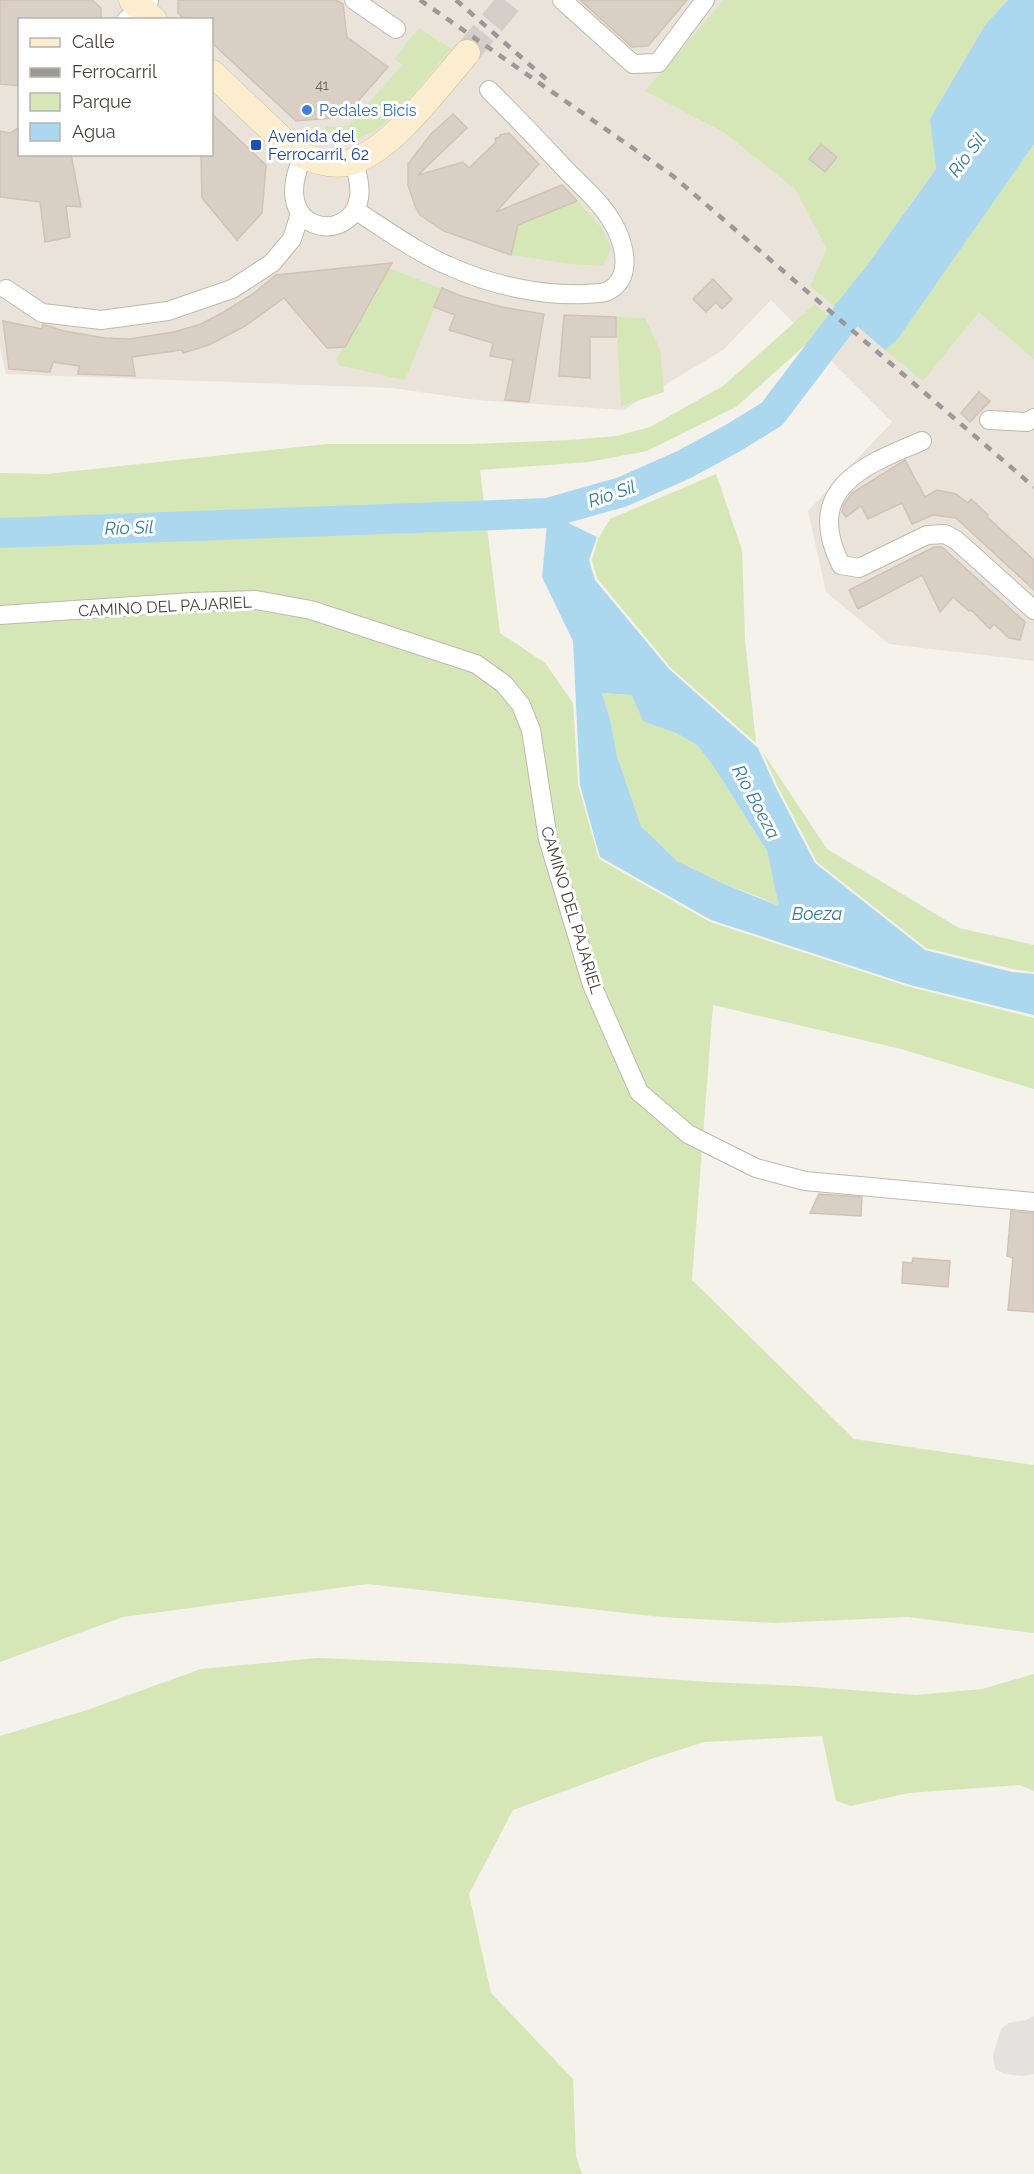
<svg xmlns="http://www.w3.org/2000/svg" width="1034" height="2174" font-family="Raleway,sans-serif">
<style>
.residential{fill:#e9e3da;fill-rule:evenodd}
.green{fill:#d5e7b6}
.parking{fill:#e4e2df}
.water{fill:#abd8ee;fill-rule:evenodd}
.lines{fill:none;stroke-linecap:round;stroke-linejoin:round}
.river{stroke:#abd8ee;stroke-width:30}
.building{fill:#d9cfc4;stroke:#d1c3b4;stroke-width:1.5}
.secondary-tunnel{stroke:#d3cec7;stroke-width:26;stroke-dasharray:26 13;stroke-linecap:butt}
.street-casing{stroke:#c0b8ae;stroke-width:20}
.secondary-casing{stroke:#d3c09d;stroke-width:27}
.street{stroke:#fff;stroke-width:18}
.secondary{stroke:#fcedce;stroke-width:26}
.rail{stroke:#999;stroke-width:4.5;stroke-dasharray:8 8;stroke-linecap:butt}
.shop-dot{fill:#3f7fe0;stroke:#fff;stroke-width:2}
.transit-dot{fill:#1a4fb4;stroke:#fff;stroke-width:2}
.labels{text-anchor:middle;stroke-width:6;stroke-linejoin:round;paint-order:stroke}
.number-label{font-size:14px;fill:#6d655c}
.shop-label{font-size:16px;fill:#366cbe;stroke:#fff;text-anchor:start}
.transit-label{font-size:16px;fill:#164399;stroke:#fff;text-anchor:start}
.street-label{font-size:16px;fill:#494239;stroke:#fff}
.water-label{font-size:18px;font-style:italic;fill:#317ca2;stroke:#fff}
</style>
<rect width="100%" height="100%" fill="#f5f1eb"/>
<path class="residential" d="M0,0H1034V661L889,644L826,592L808,511L892,422L771,300L723,350L623,410L476,400L392,388L6,374L0,347ZM20,20H212V154H20Z"/>
<g class="green">
<path d="M724,0H1008L985,25L930,119L936,168L855,282L834,306L810,286L827,249L795,189L725,133L645,91Z"/>
<path d="M419,28L451,49C426,77 390,131 354,140C345,142 335,140 326,140V127L348,126L402,65L394,59Z"/>
<path d="M1034,144V359L979,312L923,381L885,350L897,340Z"/>
<path d="M577,201L601,227L611,248L603,266L572,264L511,255L518,225Z"/>
<path d="M389,268L442,289L405,380C383,376 362,369 340,366L336,360Z"/>
<path d="M815,304L833,320L736,407L647,451L588,462L480,470L500,633L545,663L573,703L578,785L599,859L710,922L910,987L1034,1018V1089L901,1049L713,1005L692,1280L854,1439L1034,1465V1633L908,1617L774,1623L661,1617L368,1584L123,1617L0,1662V473L47,474L326,444H472L570,440L617,436L650,427L723,386Z"/>
<path d="M616,317L645,318L660,350L664,392L621,406Z"/>
<path d="M716,474L742,550L745,640L756,743L671,668L597,578L592,560L598,539L610,519Z"/>
<path d="M602,693L632,695L676,733L697,745L714,767L767,851L780,907L762,898L724,884L677,861L641,826L617,756L610,719Z"/>
<path d="M762,751L827,849L959,928L1034,945V972L1013,969L926,948L817,862L777,785Z"/>
<path d="M318,1658L462,1664L708,1682L800,1686L916,1695L982,1689L1034,1674V1791L1020,1785L908,1793L851,1806L836,1801L822,1736L704,1742L654,1758L513,1810L469,1894L491,1993L573,2079L576,2156L582,2174H0V1736L87,1710L201,1669Z"/>
</g>
<path class="parking" d="M1034,2016V2074L1022,2076L1005,2074L995,2069L993,2055L1001,2029L1008,2023L1026,2020Z"/>
<g class="water">
<path d="M1008,0H1034V144L897,340L885,350L834,306L855,282L936,169L930,119L985,25Z"/>
<path d="M548,513L597,537L589,560L595,580L669,669L758,748L775,786L815,863L925,950L1012,972L1034,974V1015L910,985L711,920L600,857L580,785L573,641L542,577ZM602,693L632,695L643,721L676,733L697,745L714,767L767,851L779,906L724,884L677,861L641,826L617,756L610,719Z"/>
</g>
<g class="lines">
<path class="river" d="M0,533L548,513L622,492L683,465L733,438L772,414L870,285"/>
</g>
<g class="building">
<path d="M0,0H92L101,8V20H20V86L0,84Z"/>
<path d="M178,0H336L343,4L347,37L388,67L344,117L296,121L212,43V20H185L178,13Z"/>
<path d="M580,0H687L648,46L632,47Z"/>
<path d="M212,114L266,165L262,213L237,240L202,198L201,154H212Z"/>
<path d="M453,114L467,128L418,175L463,162L469,168L496,142L495,138L500,137V135L509,133L539,164L496,212L562,185L577,201L518,225L511,255L444,231L420,215L415,206L408,185V164L431,134Z"/>
<path d="M20,127V154H71L81,207L66,206L70,237L45,242L40,202L0,197V131L10,133Z"/>
<path d="M821,144L837,157L825,172L809,159Z"/>
<path d="M392,263L345,347L327,348L284,298L245,326L209,345L183,353L182,350L132,357L135,376L78,374L79,366L53,362L50,372L9,369L3,321L42,329L43,324L45,325L64,331L105,338L129,339L174,332L201,324L222,313L253,294L276,275Z"/>
<path d="M713,279L732,299L722,309L716,302L706,312L693,299Z"/>
<path d="M442,288L461,296L502,307L544,314L529,402L505,400L513,360L490,356L493,343L449,330L455,315L434,307Z"/>
<path d="M564,315L616,317V337H590V378L559,376Z"/>
<path d="M979,392L990,401L970,422L961,413Z"/>
<path d="M905,460L925,497L937,490L956,494L968,503L971,499L988,515L987,517L1034,560V590L956,518L933,515L912,524L902,503L868,519L861,506L846,517L842,512L844,504L852,493Z"/>
<path d="M934,547H942L1025,622L1020,640L1009,638L994,624L990,629L971,610L969,611L953,597L940,612L922,575L858,609L849,590Z"/>
<path d="M819,1194L862,1197L861,1216L810,1213Z"/>
<path d="M1011,1211L1034,1213V1312L1008,1310L1013,1258L1007,1256Z"/>
<path d="M913,1258L950,1261L948,1287L902,1283L903,1262L912,1263Z"/>
</g>
<g class="lines">
<path class="secondary-tunnel" d="M467,53L511,0"/>
<g class="street-casing">
<g id="street">
<path d="M354,0L396,29"/>
<path d="M562,0L633,64L658,63L705,0"/>
<path d="M126,20L149,1"/>
<path d="M303,157C267,233 351,246 359,198C361,186 357,173 354,161"/>
<path d="M355,210C385,229 416,252 449,266C491,285 540,296 586,294C593,293 602,294 608,291C631,279 626,251 617,231C606,207 586,190 568,172C542,144 516,117 489,90"/>
<path d="M6,289L42,313L101,320L168,311L232,289L272,263L292,239L300,214"/>
<path d="M989,420L1027,422L1034,418"/>
<path d="M922,441C862,466 803,489 841,565L859,568L927,535L945,534L956,540L1034,610"/>
<path d="M0,615L193,602L256,600L311,610L476,664L504,684L521,705L531,730L548,839L592,985L639,1092L688,1134L756,1168L805,1181L1034,1202"/>
</g>
</g>
<g class="secondary-casing">
<g id="secondary">
<path d="M132,0L154,20"/>
<path d="M212,73L292,149C308,160 335,168 354,161C394,147 439,85 467,53"/>
</g>
</g>
<use href="#street" class="street"/>
<use href="#secondary" class="secondary"/>
<g class="rail">
<path d="M420,0L673,176L1034,487"/>
<path d="M456,0L546,79"/>
</g>
</g>
<circle class="shop-dot" cx="307" cy="110" r="6"/>
<rect class="transit-dot" x="250" y="139" width="12" height="12" rx="3"/>
<g class="labels">
<g class="number-label">
<text x="322" y="90">41</text>
</g>
<g class="shop-label">
<text x="319" y="116">Pedales Bicis</text>
</g>
<g class="transit-label">
<text x="268" y="142">Avenida del<tspan x="268" dy="18">Ferrocarril, 62</tspan></text>
</g>
<g class="street-label">
<text transform="translate(165 606) rotate(-3)" y="6">CAMINO DEL PAJARIEL</text>
<text transform="translate(572 910) rotate(73)" y="6">CAMINO DEL PAJARIEL</text>
</g>
<g class="water-label">
<text transform="translate(967 155) rotate(-53)" y="6">Río Sil</text>
<text transform="translate(612 494) rotate(-19)" y="6">Río Sil</text>
<text transform="translate(129 528) rotate(-2)" y="6">Río Sil</text>
<text transform="translate(756 802) rotate(62)" y="6">Río Boeza</text>
<text x="817" y="920">Boeza</text>
</g>
</g>
<rect x="18" y="18" width="195" height="138" fill="#ffffff" stroke="#b6b3b0" stroke-width="1.5"/>
<rect x="30" y="38" width="30" height="9" fill="#fcedce" stroke="#b6b3b0" stroke-width="1.5"/>
<text x="72" y="48" font-size="18" fill="#494239">Calle</text>
<rect x="30" y="68" width="30" height="9" fill="#999999" stroke="#b6b3b0" stroke-width="1.5"/>
<text x="72" y="78" font-size="18" fill="#494239">Ferrocarril</text>
<rect x="30" y="93" width="30" height="18" fill="#d5e7b6" stroke="#b6b3b0" stroke-width="1.5"/>
<text x="72" y="108" font-size="18" fill="#494239">Parque</text>
<rect x="30" y="123" width="30" height="18" fill="#abd8ee" stroke="#b6b3b0" stroke-width="1.5"/>
<text x="72" y="138" font-size="18" fill="#494239">Agua</text>
</svg>
